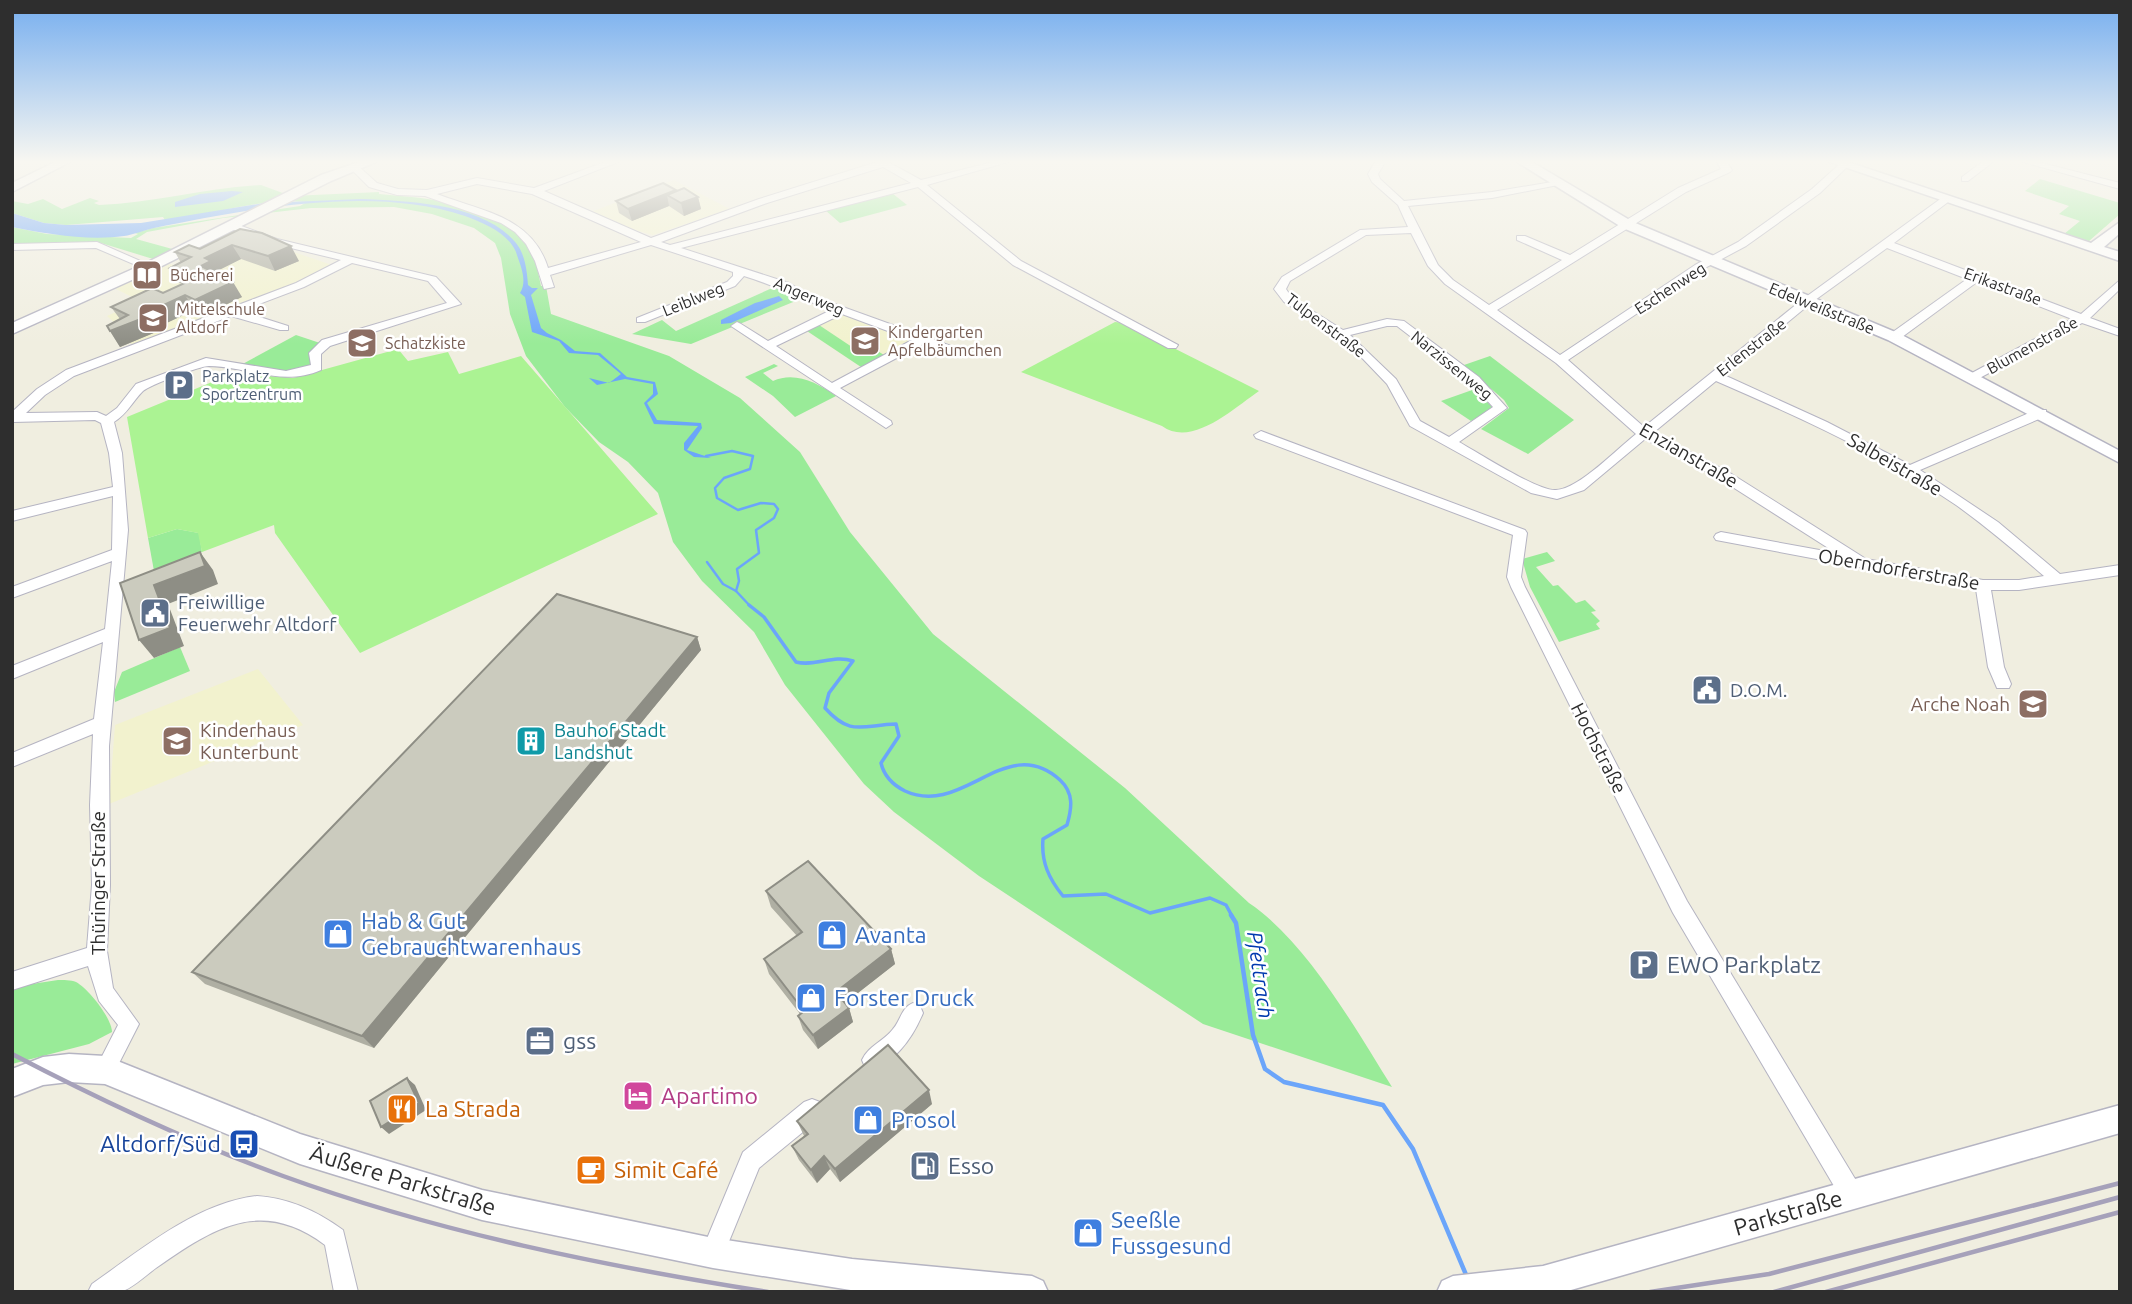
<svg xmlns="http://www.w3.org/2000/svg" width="2132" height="1304" font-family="Ubuntu,sans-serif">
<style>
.education{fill:#f2f2ce}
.green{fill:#99eb98}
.pitch{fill:#abf393}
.water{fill:#6ba5fa}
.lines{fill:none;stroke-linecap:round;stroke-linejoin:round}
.stream-far2{stroke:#6ba5fa;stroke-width:2.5}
.stream-far1{stroke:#6ba5fa;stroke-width:3.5}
.stream{stroke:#6ba5fa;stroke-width:4.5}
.street-casing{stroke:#b5b4c2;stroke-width:2}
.secondary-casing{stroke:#b5b4c2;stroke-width:3}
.street{fill:#fff;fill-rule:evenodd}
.secondary{fill:#fff;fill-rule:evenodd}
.rail{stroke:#a6a1ba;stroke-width:4.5}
.wall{fill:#afafa3}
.shaded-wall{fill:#8e8e85}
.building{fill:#cbcbbe;stroke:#8e8e85;stroke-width:2}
.labels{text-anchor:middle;stroke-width:5;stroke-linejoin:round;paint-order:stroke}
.far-education-label{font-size:16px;fill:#785e54;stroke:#fff;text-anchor:start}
.far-street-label{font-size:16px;fill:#2e2e2e;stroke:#fff}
.far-service-label{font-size:16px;fill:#4e5e75;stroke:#fff;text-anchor:start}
.street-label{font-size:19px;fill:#2e2e2e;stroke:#fff}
.service-label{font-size:19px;fill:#4e5e75;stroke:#fff;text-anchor:start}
.education-label{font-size:19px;fill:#785e54;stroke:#fff;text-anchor:end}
.culture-label{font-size:19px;fill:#0d838f;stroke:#fff;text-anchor:start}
.water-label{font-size:21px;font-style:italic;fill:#013aaf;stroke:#fff}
.near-shop-label{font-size:23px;fill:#366cbe;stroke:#fff;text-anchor:start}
.near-service-label{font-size:23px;fill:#4e5e75;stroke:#fff;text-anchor:start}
.near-hotel-label{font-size:23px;fill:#b23c85;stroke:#fff;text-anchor:start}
.near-food-label{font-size:23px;fill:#c56008;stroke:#fff;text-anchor:start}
.near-transit-label{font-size:23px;fill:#164399;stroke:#fff;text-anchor:end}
.near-street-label{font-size:23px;fill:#2e2e2e;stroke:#fff}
</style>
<rect width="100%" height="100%" fill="#f0eee0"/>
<g class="education">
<path d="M674,180L730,209L653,235L620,226L591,212Z"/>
<path d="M247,236L332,265L296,284L134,346L112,326L116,324L107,316L140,301L114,288L166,263L178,266Z"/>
<path d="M844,314L909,338L908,343L861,367L807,331Z"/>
<path d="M258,669L303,725L109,804L115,725Z"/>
</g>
<g class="green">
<path d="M2040,179L2120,203V214L2089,241L2064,234L2080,221L2059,214L2069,206L2025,191Z"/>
<path d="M261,185L291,196L379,192V194C426,198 485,202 521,237C535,249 537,268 541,286H546L551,314L669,356L740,398L800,452L850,532L933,634L1125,788L1249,903C1306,941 1355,1028 1392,1087L1203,1024L979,876L894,812L864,784L785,685L754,632L702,581L673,542L658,493L628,462L599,442L565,407L526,356L510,314L501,258L495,243L474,228L432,214L394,207L311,208L223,218L147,232L136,239L176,250L153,259L101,243L12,244V227L47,234L131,238L138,234L135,233L153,228L300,206L307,202C259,197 212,216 165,220L163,217L66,225L44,223L12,213V201L28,204L43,199L62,209L90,198L99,201L94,203L99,205C154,203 205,188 261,185Z"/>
<path d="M892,193L907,205L840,223L825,210Z"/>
<path d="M779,285L803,298L691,344L632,334L662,320L676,331Z"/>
<path d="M819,325L864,355L876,350L884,355L861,367L807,331Z"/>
<path d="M296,335L320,343L313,366L287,372L239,366Z"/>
<path d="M1490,356L1574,420L1528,454L1481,429L1509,408L1504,400L1464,365Z"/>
<path d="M774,364L778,366L763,373L773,381C794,371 817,382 836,396L795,417L773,396L745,377Z"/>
<path d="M1475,389L1493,408L1471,421L1441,401Z"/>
<path d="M177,529L199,533L202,552L154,571L148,538Z"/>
<path d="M1547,552L1555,561L1536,567L1553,586L1558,585L1576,603L1585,600L1596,611L1591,612L1600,621L1596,624L1600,629L1559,642L1530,587L1522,559Z"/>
<path d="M180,647L190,671L115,702L114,692L122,672Z"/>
<path d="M58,980C63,980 71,980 76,982C89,989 112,1019 112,1032L89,1044L12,1064V987Z"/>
</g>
<g class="pitch">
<path d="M1115,322L1124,323L1259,391C1234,408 1192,448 1162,426L1021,372Z"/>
<path d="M398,349L408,361L448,352L459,374L521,356L658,514L360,653L275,533L274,525L202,552L198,533L177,529L148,538L127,417L234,373L293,378Z"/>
</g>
<g class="water">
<path d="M232,191L243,192L223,201L175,207V202L200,194Z"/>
<path d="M361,199C408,201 483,203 516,243C525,254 527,271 528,285L532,288H538L531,295L541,328L547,333L561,340L575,351L600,353L627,377L655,382L658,394L647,403L657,420L701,423L702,428L687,450L711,458L694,457L684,450V443L698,426L654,424L644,403L653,394V384L625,379L597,385L589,378L609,383L621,374L598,355L569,353L559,341L532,332L525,297L520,293C528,280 520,265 516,252C508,233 484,223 465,216C372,185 248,209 154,228C144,230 133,235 124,236C88,241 47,234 12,227V213L44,223L66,225L141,223L264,203Z"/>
<path d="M779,296L783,300L731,323L721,324V320L755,303Z"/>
</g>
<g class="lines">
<g class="stream-far2">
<path d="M706,456L732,451L753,456L750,469L724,478L715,488L717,498L738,510L761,503L774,504L778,509L774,518L756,530L759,553L737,569L739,581L736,591L751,607"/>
<path d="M707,562L723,584L736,591"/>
</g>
<path class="stream-far1" d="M749,605L764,617L796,662C816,667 833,654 853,661L829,693L825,708C851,737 862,725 896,724L899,736L881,763C884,776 893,785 905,791C963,818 1006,731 1060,780C1074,793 1072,808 1067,825L1043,839C1041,862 1049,879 1063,896L1106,894L1150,913L1210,898L1226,905L1232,916"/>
<path class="stream" d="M1231,915L1236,923L1253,1035L1265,1069L1284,1082L1383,1105L1413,1149L1467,1277"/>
<g class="street-casing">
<g id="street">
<path d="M605,162H618L544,191L651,238L759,199L877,162H888L921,180L993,162H1008L927,185L1021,261L1178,345L1176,348H1168L1013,265L918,187L681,248L789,283L807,294L962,350L964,353L958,357L923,344L840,388L891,421L892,424L886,428L731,326L737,322L741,324L768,341L831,310C801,299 774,285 744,276L735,286L645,322H637V318L727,282L733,276V272L651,245L550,275L554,287L544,289L535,261L526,244L515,232L501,223L425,196L397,195L369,187L349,167L357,165L377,183L398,189L427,190L477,178L534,188ZM883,167L911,183L670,245L661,242L767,203ZM477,184L532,194L641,242L548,268C532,216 481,211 437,194ZM842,314L912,340L832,383L776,346Z"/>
<path d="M1375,162H1385L1378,174L1380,179L1404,201L1492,192L1558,181V185L1492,198L1408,206L1438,265L1453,280L1489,305L1562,260L1517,240V236H1525L1570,255L1678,188L1721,169L1717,162H1727L1732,170L1730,172L1686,192L1497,310L1560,355L1695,265L1738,242L1812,189L1842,162H1848V166L1820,193L1746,246L1703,269L1568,360L1644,427L1803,299L1943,197L1952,199L1894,243L2081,314L2120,280V289L2090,318L2120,329V336L2082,323L1974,381L1970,380V374L2072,319L1977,282L1898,340H1890V334L1967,279L1887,248L1811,303L1724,375L1827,422L1910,465L2036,410H2046V416L1920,470L1998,522L2060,574L2120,565V575L2019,590H1991L2004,667L2011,684L2009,688H1997L1988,667L1976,589L1716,540L1714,537L1716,534L1721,532L1836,553L1720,479L1645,439L1584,490L1557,499L1531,493L1410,426L1387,384L1363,359L1337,337L1284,302L1274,289L1282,277L1360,230L1408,227L1398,205L1372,182L1368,174ZM1411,233L1428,266L1445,284L1556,363L1636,434C1618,448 1579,489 1556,490C1539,492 1477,452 1459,442L1507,408L1479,377L1404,321L1387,319L1343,330L1292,298L1286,289L1290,281L1366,235ZM1387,326H1397L1471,383L1493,407L1449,437L1420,421L1396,379L1350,335ZM1716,381C1799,417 1881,454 1956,505C1987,527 2015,551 2044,576L2019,580H1983L1866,559L1730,473L1653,433Z"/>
<path d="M1982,162H1993L1968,181H1962V177Z"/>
<path d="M2023,162H2038L2120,183V189Z"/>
<path d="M233,223L277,239L436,277L461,304L330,346L321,354V370C283,387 249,367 209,366C200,366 150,385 143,391C132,402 128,413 114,422L122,453L128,530L109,746L110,885L107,951L113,988L139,1024L112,1077L105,1080L98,1077L95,1070L118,1025L99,1001L88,966L12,990V972L87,948L92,885L90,805L93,734L12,767V753L94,719L103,642L12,679V666L105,629L112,561L12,598V587L112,550L113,496L12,521V511L113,487L109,453L101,423L95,420L13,422L12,412L37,389L66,370L296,283L341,260L270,243L229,228L228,226ZM352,263L428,281L447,303L322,340L309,353L311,365L286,371L206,358L136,384L117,408L106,416L97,412L26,413L45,395L74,376L231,316L280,330H288V326L241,311L304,287Z"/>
<path d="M97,242L154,267L145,269L96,248L12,250V244Z"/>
<path d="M1261,431L1525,530L1527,533L1521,577L1525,587L1687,901L1860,1187L1863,1195L1860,1203L1852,1206L1844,1203L1673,913L1511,587L1507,577L1513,535L1256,438L1254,435Z"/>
<path d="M913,1003L920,1006L923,1013C913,1037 897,1060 872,1070L865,1067L862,1060C868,1046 884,1041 893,1029C901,1020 901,1008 913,1003Z"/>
<path d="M812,1099L820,1102L823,1110L820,1118L759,1168L721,1261L713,1265L705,1261L701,1253L743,1152L804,1102Z"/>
<path d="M257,1196C289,1198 317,1211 343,1230L358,1292H334L325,1245C261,1197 213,1228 156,1268C146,1275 132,1289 120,1292C111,1294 98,1292 88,1292L92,1284C141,1250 196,1203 257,1196Z"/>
</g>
</g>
<g class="secondary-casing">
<g id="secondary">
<path d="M55,162H70L12,192V183Z"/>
<path d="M359,162H376L331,181L154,270L12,334V323L144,264L321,175Z"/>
<path d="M1517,162H1532L1633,222L1900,334L2120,451V463L1888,340L1623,228Z"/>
<path d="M1830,162H1848L2091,243L2120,222V233L2104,247L2120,252V261Z"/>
<path d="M69,1054L105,1056L300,1134L482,1190L713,1238L852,1259L1032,1276L1043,1281L1048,1292H863L713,1268L482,1220L300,1164L105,1084L69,1082L43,1085L12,1097V1069L43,1057Z"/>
<path d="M2120,1105V1133L1564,1292H1437L1442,1281L1453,1276L1543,1266Z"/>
</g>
</g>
<use href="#street" class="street"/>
<use href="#secondary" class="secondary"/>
<g class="rail">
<path d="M12,1054C100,1100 189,1142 283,1176C440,1233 604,1266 768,1292"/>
<path d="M1650,1292L1769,1274L2120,1183"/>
<path d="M1774,1292L2120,1197"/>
<path d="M1826,1292L2120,1212"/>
</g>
</g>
<g class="wall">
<path d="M676,190L698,197L701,209L684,216L669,206L632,221L619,213L616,201Z"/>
<path d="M240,229L299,261L275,271L241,259L217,271L220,275L242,297L204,315L194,310L154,329L156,332L120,347L110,331L120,319L111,307L163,293L183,284L179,283L170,268L181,263L175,252L200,249Z"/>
<path d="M697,637L701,650L374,1048L205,984L192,972Z"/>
<path d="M766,891L891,949L895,964L845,1003L849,1008L853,1022L818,1049L803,1030L798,1016L800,1014L769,974L764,959L797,936L771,907Z"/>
<path d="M932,1104L840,1182L830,1169L817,1183L799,1160L792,1146L804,1136L797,1121Z"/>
</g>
<g class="shaded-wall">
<path d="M676,190L667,195L669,206L632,221L628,209Z"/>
<path d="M698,197L701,209L684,216L681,203Z"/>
<path d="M232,245L241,259L217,271L220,276L201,266L205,258Z"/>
<path d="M291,246L299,261L275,271L268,256Z"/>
<path d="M233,282L242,297L204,315L195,300Z"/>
<path d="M185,295L194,310L154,329L156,332L120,347L110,331Z"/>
<path d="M200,552L213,570L218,584L168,604L184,646L154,658L139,640L154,585Z"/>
<path d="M697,637L701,650L374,1048L362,1036Z"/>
<path d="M891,949L895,964L840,1007L836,992Z"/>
<path d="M849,1008L853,1022L818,1049L813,1035Z"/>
<path d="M407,1078L415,1085L426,1110L389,1134L381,1127Z"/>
<path d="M929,1090L932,1104L840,1182L835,1169Z"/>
<path d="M824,1156L830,1169L817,1183L811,1170Z"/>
</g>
<g class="building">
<path d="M663,183L676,190L628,209L616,201Z"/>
<path d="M684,188L698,197L681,203L667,195Z"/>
<path d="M240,229L262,233L291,246L268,256L232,245L205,258L211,261L201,266L233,282L195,300L185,295L142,315L146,317L110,331L107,326L128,315L111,307L152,288L163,293L198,277L170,268L191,257L175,252L189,245L200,249Z"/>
<path d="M200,552L205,566L154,585L170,628L139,640L120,583Z"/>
<path d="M557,594L697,637L362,1036L192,972Z"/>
<path d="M808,861L891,949L836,992L849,1008L813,1035L798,1016L804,1011L764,959L802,932L766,891Z"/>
<path d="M888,1045L929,1090L835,1169L824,1156L811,1170L792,1146L808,1134L797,1121Z"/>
<path d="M407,1078L419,1103L381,1127L370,1101Z"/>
</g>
<linearGradient id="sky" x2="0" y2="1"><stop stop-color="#76aeef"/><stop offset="0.47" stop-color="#f8f7f1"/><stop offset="1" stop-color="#f8f7f1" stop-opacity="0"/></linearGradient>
<rect width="2132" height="344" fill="url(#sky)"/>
<defs>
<g id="library-square" transform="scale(1.575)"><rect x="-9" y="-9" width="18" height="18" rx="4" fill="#8d6e63" stroke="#fff"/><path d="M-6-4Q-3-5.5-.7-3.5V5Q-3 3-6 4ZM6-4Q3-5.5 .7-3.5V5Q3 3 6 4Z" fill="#fff"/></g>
<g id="school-square" transform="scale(1.575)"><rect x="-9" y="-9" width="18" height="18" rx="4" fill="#8d6e63" stroke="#fff"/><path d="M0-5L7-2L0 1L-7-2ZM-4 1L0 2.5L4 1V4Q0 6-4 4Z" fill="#fff"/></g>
<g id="parking-square" transform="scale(1.575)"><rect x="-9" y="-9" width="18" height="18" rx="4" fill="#5c6f8a" stroke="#fff"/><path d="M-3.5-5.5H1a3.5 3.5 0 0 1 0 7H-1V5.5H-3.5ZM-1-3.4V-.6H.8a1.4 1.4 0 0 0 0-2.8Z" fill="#fff"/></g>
<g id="civic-square" transform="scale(1.575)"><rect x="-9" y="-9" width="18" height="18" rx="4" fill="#5c6f8a" stroke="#fff"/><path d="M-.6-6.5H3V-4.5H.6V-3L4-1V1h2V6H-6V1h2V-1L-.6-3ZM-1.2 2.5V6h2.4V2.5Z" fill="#fff"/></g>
<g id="building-square" transform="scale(1.575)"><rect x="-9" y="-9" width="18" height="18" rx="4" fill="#0f9aa8" stroke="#fff"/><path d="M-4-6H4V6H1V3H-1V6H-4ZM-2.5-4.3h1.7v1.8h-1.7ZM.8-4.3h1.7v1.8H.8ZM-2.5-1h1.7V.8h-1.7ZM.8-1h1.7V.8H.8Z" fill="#fff"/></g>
<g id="shop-square" transform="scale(1.575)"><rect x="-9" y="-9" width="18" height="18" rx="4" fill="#3f7fe0" stroke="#fff"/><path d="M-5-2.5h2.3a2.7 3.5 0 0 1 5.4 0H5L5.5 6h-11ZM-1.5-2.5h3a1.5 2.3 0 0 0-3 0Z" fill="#fff"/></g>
<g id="office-square" transform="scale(1.575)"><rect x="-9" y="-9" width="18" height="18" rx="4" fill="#5c6f8a" stroke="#fff"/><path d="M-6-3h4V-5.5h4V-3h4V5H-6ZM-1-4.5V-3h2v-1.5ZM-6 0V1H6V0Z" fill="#fff"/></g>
<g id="hotel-square" transform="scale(1.575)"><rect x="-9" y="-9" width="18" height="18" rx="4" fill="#d1479c" stroke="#fff"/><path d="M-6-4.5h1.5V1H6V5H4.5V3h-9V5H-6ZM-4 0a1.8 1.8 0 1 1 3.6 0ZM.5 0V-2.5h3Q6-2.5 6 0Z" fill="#fff"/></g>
<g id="restaurant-square" transform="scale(1.575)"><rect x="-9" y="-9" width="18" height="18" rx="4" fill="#e8710a" stroke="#fff"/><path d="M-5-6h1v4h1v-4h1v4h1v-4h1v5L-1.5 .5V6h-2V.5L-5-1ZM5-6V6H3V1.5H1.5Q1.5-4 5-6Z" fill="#fff"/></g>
<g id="bus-square" transform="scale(1.575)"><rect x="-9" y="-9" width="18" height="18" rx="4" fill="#1a4fb4" stroke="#fff"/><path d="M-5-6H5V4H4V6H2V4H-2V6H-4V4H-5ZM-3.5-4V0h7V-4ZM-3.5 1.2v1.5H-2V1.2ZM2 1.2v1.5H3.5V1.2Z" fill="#fff"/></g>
<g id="fuel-square" transform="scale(1.575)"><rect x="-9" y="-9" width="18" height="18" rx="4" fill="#5c6f8a" stroke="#fff"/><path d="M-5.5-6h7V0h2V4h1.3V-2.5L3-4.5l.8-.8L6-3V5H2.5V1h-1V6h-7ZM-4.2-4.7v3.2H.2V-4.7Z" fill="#fff"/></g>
<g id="cafe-square" transform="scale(1.575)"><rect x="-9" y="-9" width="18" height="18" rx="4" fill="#e8710a" stroke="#fff"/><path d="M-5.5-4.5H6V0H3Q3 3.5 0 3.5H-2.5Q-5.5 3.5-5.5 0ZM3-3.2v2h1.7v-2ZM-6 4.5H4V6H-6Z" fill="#fff"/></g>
</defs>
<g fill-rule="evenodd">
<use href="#library-square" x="147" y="275"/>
<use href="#school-square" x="153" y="318"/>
<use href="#school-square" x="865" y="341"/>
<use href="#school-square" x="362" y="343"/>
<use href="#parking-square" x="179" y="385"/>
<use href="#civic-square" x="155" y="613"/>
<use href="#civic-square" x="1707" y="690"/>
<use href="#school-square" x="2033" y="704"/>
<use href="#school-square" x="177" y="741"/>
<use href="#building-square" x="531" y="741"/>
<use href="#shop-square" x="338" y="934"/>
<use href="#shop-square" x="832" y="935"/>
<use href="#parking-square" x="1644" y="965"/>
<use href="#shop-square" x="811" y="998"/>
<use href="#office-square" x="540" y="1041"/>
<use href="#hotel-square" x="638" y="1096"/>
<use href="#restaurant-square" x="402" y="1109"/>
<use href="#shop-square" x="868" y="1120"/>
<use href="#bus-square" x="244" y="1144"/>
<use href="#fuel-square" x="925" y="1166"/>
<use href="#cafe-square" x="591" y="1170"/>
<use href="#shop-square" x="1088" y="1233"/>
</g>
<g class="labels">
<g class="far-education-label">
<text x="170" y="281">Bücherei</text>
<text x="176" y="315">Mittelschule<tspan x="176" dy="18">Altdorf</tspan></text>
<text x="888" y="338">Kindergarten<tspan x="888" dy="18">Apfelbäumchen</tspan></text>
<text x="385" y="349">Schatzkiste</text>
</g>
<g class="far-street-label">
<text transform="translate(2003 286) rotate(20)" y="6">Erikastraße</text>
<text transform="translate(1670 288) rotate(-33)" y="6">Eschenweg</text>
<text transform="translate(809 296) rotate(23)" y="6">Angerweg</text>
<text transform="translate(693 299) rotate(-22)" y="6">Leiblweg</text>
<text transform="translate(1822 308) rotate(22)" y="6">Edelweißstraße</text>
<text transform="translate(1326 325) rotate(37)" y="6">Tulpenstraße</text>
<text transform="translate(2032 345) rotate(-29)" y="6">Blumenstraße</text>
<text transform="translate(1751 347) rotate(-38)" y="6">Erlenstraße</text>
<text transform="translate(1452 365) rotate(39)" y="6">Narzissenweg</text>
</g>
<g class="far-service-label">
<text x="202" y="382">Parkplatz<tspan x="202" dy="18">Sportzentrum</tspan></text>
</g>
<g class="street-label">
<text transform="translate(1689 455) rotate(30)" y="7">Enzianstraße</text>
<text transform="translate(1895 464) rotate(30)" y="7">Salbeistraße</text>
<text transform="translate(1899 569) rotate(10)" y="7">Oberndorferstraße</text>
<text transform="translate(1599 748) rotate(63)" y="7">Hochstraße</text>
<text transform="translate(98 883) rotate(-90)" y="7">Thüringer Straße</text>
</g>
<g class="service-label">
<text x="178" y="609">Freiwillige<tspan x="178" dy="22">Feuerwehr Altdorf</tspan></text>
<text x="1730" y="697">D.O.M.</text>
</g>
<g class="education-label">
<text x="2010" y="711">Arche Noah</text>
<text x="200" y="737" text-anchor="start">Kinderhaus<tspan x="200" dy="22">Kunterbunt</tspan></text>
</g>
<g class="culture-label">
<text x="554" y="737">Bauhof Stadt<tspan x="554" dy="22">Landshut</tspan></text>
</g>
<g class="water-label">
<text transform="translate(1260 975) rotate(82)" y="7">Pfettrach</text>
</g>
<g class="near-shop-label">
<text x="361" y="929">Hab &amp; Gut<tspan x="361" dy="26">Gebrauchtwarenhaus</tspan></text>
<text x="855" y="943">Avanta</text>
<text x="834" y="1006">Forster Druck</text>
<text x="891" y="1128">Prosol</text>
<text x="1111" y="1228">Seeßle<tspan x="1111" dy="26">Fussgesund</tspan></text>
</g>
<g class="near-service-label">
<text x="1667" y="973">EWO Parkplatz</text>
<text x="563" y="1049">gss</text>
<text x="948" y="1174">Esso</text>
</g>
<g class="near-hotel-label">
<text x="661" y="1104">Apartimo</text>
</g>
<g class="near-food-label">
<text x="425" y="1117">La Strada</text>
<text x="614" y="1178">Simit Café</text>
</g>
<g class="near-transit-label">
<text x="221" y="1152">Altdorf/Süd</text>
</g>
<g class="near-street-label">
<text transform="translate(403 1180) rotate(17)" y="8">Äußere Parkstraße</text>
<text transform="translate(1788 1213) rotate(-16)" y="8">Parkstraße</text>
</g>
</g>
<rect width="2132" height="1304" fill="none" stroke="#2e2e2e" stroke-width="28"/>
</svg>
